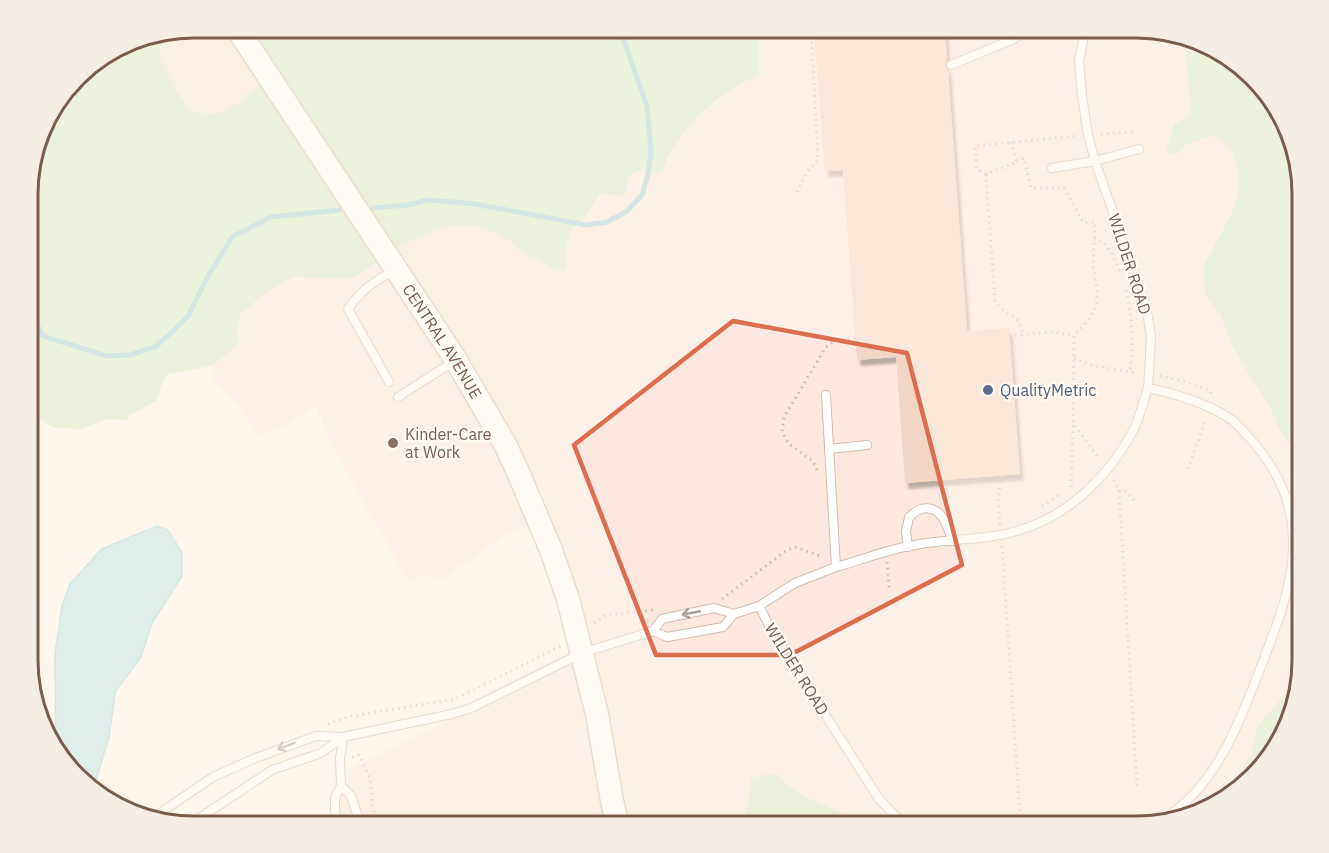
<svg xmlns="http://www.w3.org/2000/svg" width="1329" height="853" font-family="'IBM Plex Sans',sans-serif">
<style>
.residential{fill:#f5e8da}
.commercial{fill:#fde8e0}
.green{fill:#d8ecc9}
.water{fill:#bfe3e8;stroke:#a5d3da;stroke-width:1.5}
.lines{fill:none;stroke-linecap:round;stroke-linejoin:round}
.stream{stroke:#a5d3da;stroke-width:5}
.building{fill:#f3d5c3;filter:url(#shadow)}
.lane-casing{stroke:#d1beb0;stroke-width:10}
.secondary-casing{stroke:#d6c0b0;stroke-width:25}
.path{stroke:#d9b8a5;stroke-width:3;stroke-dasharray:1.5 4.5;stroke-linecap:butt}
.lane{stroke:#fff;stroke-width:8}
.secondary{stroke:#fff;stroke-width:22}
.oneway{stroke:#af9d94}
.marked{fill:none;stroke:#dc6d51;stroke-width:4.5;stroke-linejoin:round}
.service-dot{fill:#5c6f8a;stroke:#fffaf3;stroke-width:2}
.education-dot{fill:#8d6e63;stroke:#fffaf3;stroke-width:2}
.labels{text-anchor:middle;stroke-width:5;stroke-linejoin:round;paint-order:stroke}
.street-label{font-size:16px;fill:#7a5c4d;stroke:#fffaf3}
.service-label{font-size:16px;fill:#4e5e75;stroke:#fffaf3;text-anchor:start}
.education-label{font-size:16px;fill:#785e54;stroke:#fffaf3;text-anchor:start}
.rim{fill:none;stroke:#7a5c4d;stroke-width:3}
</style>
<defs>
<filter id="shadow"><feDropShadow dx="3.5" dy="6" stdDeviation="1.5" flood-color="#0004"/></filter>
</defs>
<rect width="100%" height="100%" fill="#fdf6ec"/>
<g class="residential">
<path d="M193,27H238L268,79L239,103L215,115L192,111L177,92L160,58L163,38L174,31Z"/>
<path d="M476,225L500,235L530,256L556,270L566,271V278L584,343L600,377L597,409L559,429L541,430L510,449L394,249L442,227Z"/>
</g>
<path class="commercial" d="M759,27H1136L1185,43L1191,112L1186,118L1174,124L1168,156L1176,153L1188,144L1215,135L1230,149L1239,172L1238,194L1232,213L1203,266L1205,296L1221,315L1232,347L1269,406L1278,427L1302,462V670L1296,688L1292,686L1256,728L1251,755L1231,792L1219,804L1146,826H860L845,814L803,796L773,773L745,826H339L336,812L342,786L351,769L368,759L424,733L580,657L539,522L502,537L443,579L423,574L415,581L409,583L328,438L316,405L275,431L258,436L236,402L213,378L212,366L239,344L237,334L241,313L271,289L294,277L317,276L383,259L510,449L541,430L559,429L597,409L600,377L584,343L566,278L567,243L571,230L583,220L601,192L623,196L630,176L648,167L662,172L675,144L694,121L734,88L748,79L759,76Z"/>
<g class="green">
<path d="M238,27H759V76C731,84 693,118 676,143C670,151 666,162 662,172L654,173L648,167L630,175L624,197L601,193L583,220L571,230L567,243L566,271L556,270L530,256L500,235L476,225L442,227L394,249L383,259L351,279L294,277L271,289L241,313L237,334L239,344L212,366L168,374L162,383L157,401C146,405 139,411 128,416L127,420L107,419L81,429L54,428L28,411V172L44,119L83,68L130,40L174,31L163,38L160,58L177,92L192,111L215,115L239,103L268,78Z"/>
<path d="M1184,42L1228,55L1280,110L1302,183V462L1278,427L1269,406L1232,347L1221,315L1205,296L1203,266L1232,213L1238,194L1239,172L1230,149L1215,135L1188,144L1176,153L1168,156L1166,149L1174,124L1186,118L1191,112Z"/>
<path d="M1292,686L1296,688L1274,752L1228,795L1251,755L1256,728Z"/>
<path d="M773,773L803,796L845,814L860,826H745L751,778Z"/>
</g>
<path class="water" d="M157,526L168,530L182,553V576L152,623L141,657L115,692L109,737L93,789L56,750L55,654L62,606L70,584L102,549Z"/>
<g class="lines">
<g class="stream">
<path d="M373,208L407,205L429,200L475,204L586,225L607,222L626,212L642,195L648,174L651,152L647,106L619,27"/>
<path d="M28,307L43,336L107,356L130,355L155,347L171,333L188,316L208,276L232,237L271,217L340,210"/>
</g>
</g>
<path class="building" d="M866,27H945L947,60L945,65L948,70L967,331L1009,328L1020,474L905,483L896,357L857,360L843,170L825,171L814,31Z"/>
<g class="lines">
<g class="lane-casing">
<g id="lane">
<path d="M1086,27L1079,61L1082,96L1088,135L1095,161L1146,306L1151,337L1148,388C1177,394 1207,403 1232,420C1240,426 1247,436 1254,443C1285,480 1297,515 1292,564C1287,603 1271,640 1257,677C1236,731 1213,789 1161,821"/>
<path d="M951,65L1014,39L1028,27"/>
<path d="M1052,168L1095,161L1139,149"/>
<path d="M389,382L348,309C362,289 374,281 396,270"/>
<path d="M398,397L456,360"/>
<path d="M829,449L867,445"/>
<path d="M1289,501L1302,492"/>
<path d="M908,547L906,532L909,517C912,515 917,510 921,509C942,504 948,527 952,541"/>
<path d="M836,567C862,560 888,549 915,545C951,538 988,541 1023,529C1071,514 1110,474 1133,431C1140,417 1143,402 1148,388"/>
<path d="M759,606L795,583L836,567L826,395"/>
<path d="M653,631L667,637L723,627L734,614"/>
<path d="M341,786L351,796L361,826"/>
<path d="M157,815L213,777L253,759L316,736L343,737"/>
<path d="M189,825L272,770L321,753L343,737"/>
<path d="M339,826L335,811V797L341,786L340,759L343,737L452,714L471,708L582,653L653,631L662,619L714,608L734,614L759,606L773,633L879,799L905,826"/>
</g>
</g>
<g class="secondary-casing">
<g id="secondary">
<path id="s1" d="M236,27L454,357L506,446L518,472L551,550L568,599L597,714L612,801L618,826"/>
</g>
</g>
<g class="path">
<path d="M1101,134L1136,132"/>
<path d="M1011,142L1017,162L986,174L977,169L975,146L1076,136"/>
<path d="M1017,162L1024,158L1031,188H1064L1084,223L1095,222L1093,266L1097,290V304L1091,317L1074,336"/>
<path d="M986,174L995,301C1005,317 1019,311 1023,335"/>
<path d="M797,192L807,172L818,160L811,27"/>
<path d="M1094,239L1103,241L1112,254L1120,272"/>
<path d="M1126,290C1132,317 1134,343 1130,371"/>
<path d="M1009,336L1053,332L1074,336L1073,423L1100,460"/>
<path d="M1074,358L1091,365L1136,373"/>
<path d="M1160,376L1183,381L1211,391L1210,395"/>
<path d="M1188,469L1206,419"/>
<path d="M817,470L813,461L789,444L782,432L784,417L826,347L836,340L855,338"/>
<path d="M1114,480L1119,491L1137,787"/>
<path d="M1071,487L1073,425"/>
<path d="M1119,491L1124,490L1136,502"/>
<path d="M1042,506L1062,493"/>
<path d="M1000,525L998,497L1002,476"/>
<path d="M1002,546L1020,816"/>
<path d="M887,562L889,588"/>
<path d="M722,599L787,550L795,547L820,556L822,554"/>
<path d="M594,623L606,615L654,610"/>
<path d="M328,724L347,717L455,699L561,646"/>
<path d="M352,757L359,755L370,778L373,809L381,826"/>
</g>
<use href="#lane" class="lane"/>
<use href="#secondary" class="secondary"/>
</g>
<defs><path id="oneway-shaft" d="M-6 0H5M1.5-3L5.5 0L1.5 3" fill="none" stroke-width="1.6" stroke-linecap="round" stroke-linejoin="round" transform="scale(1.5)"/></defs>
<g class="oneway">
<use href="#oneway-shaft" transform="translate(691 613) rotate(169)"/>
<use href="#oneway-shaft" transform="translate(286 746) rotate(160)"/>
</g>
<path d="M0 0H1329V853H0ZM733,321L907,353L962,565L790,655H656L574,445Z" fill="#fdf6ec" fill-opacity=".55" fill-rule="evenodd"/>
<path class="marked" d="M733,321L907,353L962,565L790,655H656L574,445Z"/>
<circle class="service-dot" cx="988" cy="390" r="6"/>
<circle class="education-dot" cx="393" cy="443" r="6"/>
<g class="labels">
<g class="street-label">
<text transform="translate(1130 264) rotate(72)" y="6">WILDER ROAD</text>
<text dy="6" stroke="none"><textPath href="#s1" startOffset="376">CENTRAL AVENUE</textPath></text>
<text transform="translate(797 669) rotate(58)" y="6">WILDER ROAD</text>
</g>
<g class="service-label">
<text x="1000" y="396">QualityMetric</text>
</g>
<g class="education-label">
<text x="405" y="440">Kinder-Care<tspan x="405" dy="18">at Work</tspan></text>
</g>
</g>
<path d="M0 0H1329V853H0ZM194 38H1136A156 156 0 0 1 1292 194V660A156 156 0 0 1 1136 816H194A156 156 0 0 1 38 660V194A156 156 0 0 1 194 38Z" fill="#f4ede6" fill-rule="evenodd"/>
<path class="rim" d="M194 38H1136A156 156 0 0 1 1292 194V660A156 156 0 0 1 1136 816H194A156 156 0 0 1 38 660V194A156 156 0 0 1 194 38Z"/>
</svg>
